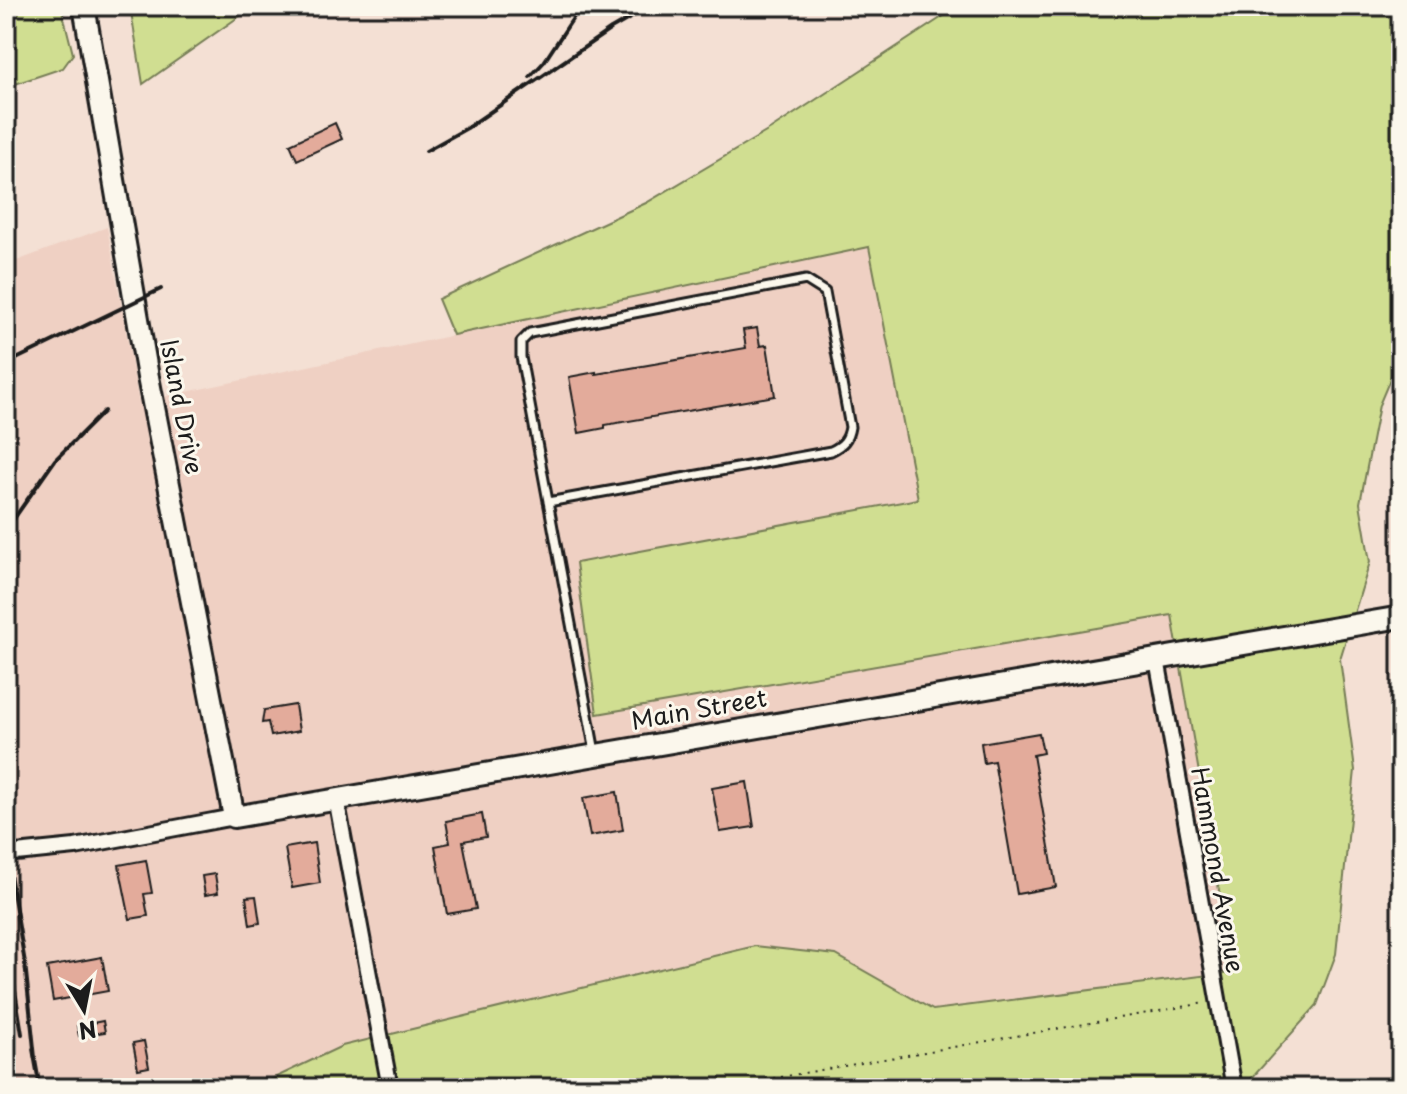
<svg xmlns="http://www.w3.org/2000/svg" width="1407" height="1094" font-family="'Playpen Sans',sans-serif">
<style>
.built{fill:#efd0c3}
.green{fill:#d0de91;stroke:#767d56;stroke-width:2}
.building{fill:#e3ab9b;stroke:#1c1c1c;stroke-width:2}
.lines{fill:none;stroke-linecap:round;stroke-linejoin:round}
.lane-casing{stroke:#1c1c1c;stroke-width:13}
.street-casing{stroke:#1c1c1c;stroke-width:20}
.secondary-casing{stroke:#1c1c1c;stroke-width:26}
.path{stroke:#1c1c1c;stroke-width:2;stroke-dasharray:2 6;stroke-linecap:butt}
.lane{stroke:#fbf7ec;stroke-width:7}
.street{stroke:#fbf7ec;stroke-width:14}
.secondary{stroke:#fbf7ec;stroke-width:20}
.rail{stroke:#1c1c1c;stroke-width:4}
.labels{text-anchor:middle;stroke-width:6;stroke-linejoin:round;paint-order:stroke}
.street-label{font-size:24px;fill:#1c1c1c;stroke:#fbf7ec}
</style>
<rect width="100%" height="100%" fill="#f4e0d4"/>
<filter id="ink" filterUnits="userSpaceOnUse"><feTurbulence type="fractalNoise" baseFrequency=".0125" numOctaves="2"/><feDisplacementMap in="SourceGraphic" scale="16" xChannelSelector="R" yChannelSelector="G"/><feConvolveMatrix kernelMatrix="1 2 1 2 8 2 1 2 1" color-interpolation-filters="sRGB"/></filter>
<g filter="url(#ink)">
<path class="built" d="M107,227L139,402L869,247L918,500L577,563L597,714L1172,615L1234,972L933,1010L836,955L530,1000L342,1046L253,1088H6V265Z"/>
<g class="green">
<path d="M6,6H61L73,54L63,68L6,87Z"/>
<path d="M130,6H254L143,84Z"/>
<path d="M959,6H1401V353L1379,405L1360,503L1370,562L1340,659L1355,770L1336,954L1317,1005L1243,1088H253L342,1046L755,946L836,955L933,1010L1233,972L1172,615L597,714L576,563L918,499L869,247L453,335L438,299L646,203L771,129Z"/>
</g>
<g class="building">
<path d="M335,123L342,139L297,160L290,144Z"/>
<path d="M757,328L760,346L767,345L775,396L605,425V428L579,433L569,377L596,372V374L746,348L743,330Z"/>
<path d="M295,705L299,731L271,736L268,722L262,723L264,710Z"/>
<path d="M1039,733L1043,753L1033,755L1056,887L1017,894L994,761L984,763L981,743Z"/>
<path d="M747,782L754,827L720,832L712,788Z"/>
<path d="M617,792L623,830L590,836L583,798Z"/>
<path d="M482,814L486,837L463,841L476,909L447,914L435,846L450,843L446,821Z"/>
<path d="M314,843L320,883L292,888L285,848Z"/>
<path d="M146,860L152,893L144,894L148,916L130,919L119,865Z"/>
<path d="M215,874L218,893L205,895L202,876Z"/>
<path d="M256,896L260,923L250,925L246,897Z"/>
<path d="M102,957L108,991L53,1001L47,967Z"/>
<path d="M103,1021L105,1032L79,1036L77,1026Z"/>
<path d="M144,1041L149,1067L138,1069L133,1043Z"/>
</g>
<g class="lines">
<g class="lane-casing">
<path id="lane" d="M548,502L831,451C843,445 848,440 850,427L825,292L806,280L530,333L521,342V357L595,752"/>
</g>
<g class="street-casing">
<g id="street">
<path d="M1157,659L1234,1088"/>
<path d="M336,798L390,1088"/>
<path d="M6,854L75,847L234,817"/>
</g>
</g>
<g class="secondary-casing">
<path id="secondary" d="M84,6L148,377L234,817L1401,617"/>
</g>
<path class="path" d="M718,1088L1205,1003"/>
<use href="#lane" class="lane"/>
<use href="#street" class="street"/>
<use href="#secondary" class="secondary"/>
<g class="rail">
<path d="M530,77L544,62L581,6"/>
<path d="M426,151L467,128L611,29L651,6"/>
<path d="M6,364L161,289"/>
<path d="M6,530L55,460L104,411"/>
<path d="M10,874L25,963L35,1058"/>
<path d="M6,935L22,1034"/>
<path d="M33,1049L40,1088"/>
</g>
</g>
</g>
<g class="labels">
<g class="street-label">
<text transform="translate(181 407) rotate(79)" y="8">Island Drive</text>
<text transform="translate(699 710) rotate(-10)" y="8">Main Street</text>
<text transform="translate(1217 870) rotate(80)" y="8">Hammond Avenue</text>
</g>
</g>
<rect width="1407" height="1094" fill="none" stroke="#fbf7ec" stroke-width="32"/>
<rect x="16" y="16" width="1375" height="1062" fill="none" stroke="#1c1c1c" stroke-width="3" filter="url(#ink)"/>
<g transform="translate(84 1010) rotate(170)" stroke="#fbf7ec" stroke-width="6" paint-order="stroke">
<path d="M0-6L14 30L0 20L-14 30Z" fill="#1c1c1c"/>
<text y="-12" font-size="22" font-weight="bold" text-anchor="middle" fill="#1c1c1c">N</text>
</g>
</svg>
